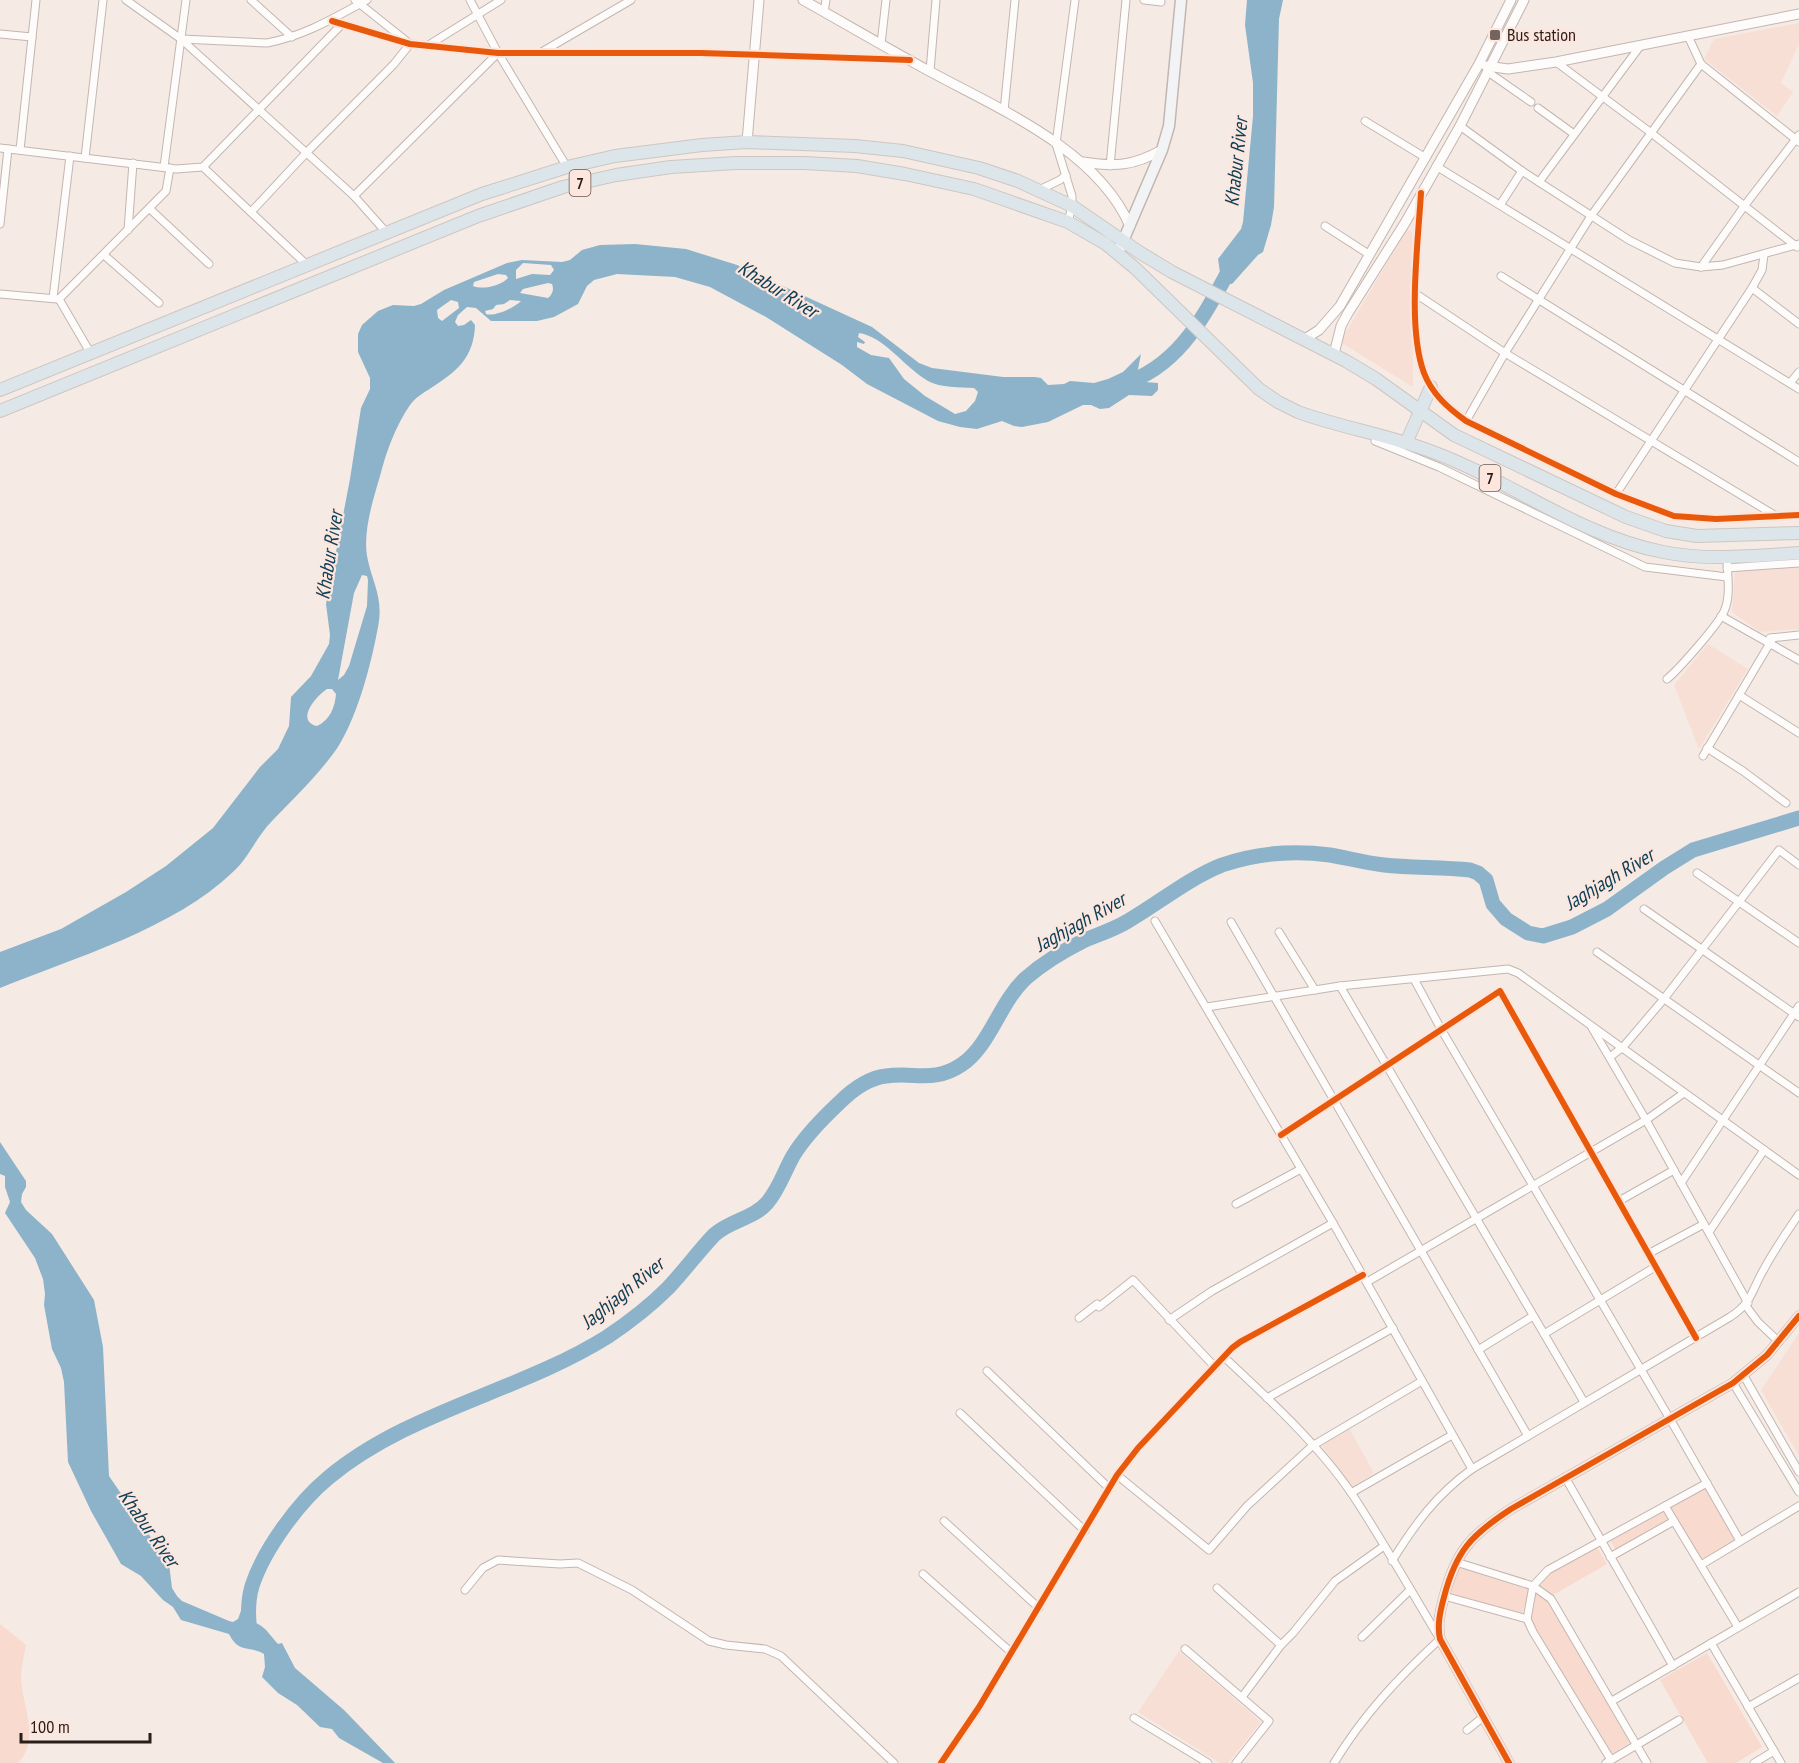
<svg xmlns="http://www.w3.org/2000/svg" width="1799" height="1763" font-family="'PT Sans Narrow',sans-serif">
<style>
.built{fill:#f8dfd5}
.green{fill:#f8dace}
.water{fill:#8cb3c9;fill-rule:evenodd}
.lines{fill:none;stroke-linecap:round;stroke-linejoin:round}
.river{stroke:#8cb3c9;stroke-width:15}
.minor-casing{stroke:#c2b6b1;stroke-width:9}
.tertiary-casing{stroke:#c2b6b1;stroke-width:11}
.secondary-casing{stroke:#c2b6b1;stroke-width:13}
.trunk-casing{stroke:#cdc6c3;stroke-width:14}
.minor{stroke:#fefcfb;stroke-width:7}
.tertiary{stroke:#fefcfb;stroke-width:9}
.secondary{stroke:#f1f3f5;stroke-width:10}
.trunk{stroke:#dce6ea;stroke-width:12}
.cycleway-casing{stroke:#fde6dd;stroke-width:10}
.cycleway{stroke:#e8590c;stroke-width:6}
.poi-dot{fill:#72655f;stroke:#fde6dd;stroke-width:2}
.labels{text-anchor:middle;stroke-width:4.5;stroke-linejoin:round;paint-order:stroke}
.shield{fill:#fde6dd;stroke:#6a5953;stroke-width:1.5}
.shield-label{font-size:16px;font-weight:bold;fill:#2b1d18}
.poi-label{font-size:18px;fill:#2b1d18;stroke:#fde6dd;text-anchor:start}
.water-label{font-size:20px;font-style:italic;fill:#093e56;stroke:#fde6dd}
</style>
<rect width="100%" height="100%" fill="#f6eae4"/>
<g class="built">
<path d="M1799,23V44L1781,83L1793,92L1777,116L1704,59L1714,39Z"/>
<path d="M1407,229L1412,232L1413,387L1340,342Z"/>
<path d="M1799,564V629L1760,632L1732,612L1735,570Z"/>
<path d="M1708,644L1748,669L1699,749L1674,685Z"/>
<path d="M1799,1333V1456L1761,1390Z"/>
<path d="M1349,1428L1374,1473L1352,1487L1322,1446Z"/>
<path d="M1179,1651L1261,1722L1228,1763H1220L1138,1712Z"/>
</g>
<g class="green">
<path d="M1706,1486L1736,1540L1701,1560L1670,1506Z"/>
<path d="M1664,1509L1670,1520L1616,1551L1610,1540Z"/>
<path d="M1597,1547L1607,1564L1553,1595L1538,1584L1550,1573Z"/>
<path d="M1459,1567L1530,1587L1522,1614L1451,1593Z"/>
<path d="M1536,1592L1550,1602L1553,1607L1630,1743L1611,1754L1530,1619Z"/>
<path d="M0,1624L26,1645C24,1656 21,1667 21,1678C22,1706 41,1739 18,1763H0Z"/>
<path d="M1707,1653L1762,1747L1736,1763H1708L1660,1680Z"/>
</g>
<g class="water">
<path d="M1247,0H1283L1279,19L1274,207L1271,225L1263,252L1258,255L1232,284L1225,283L1221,279L1218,259L1241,229L1243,222L1253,116V83L1245,25Z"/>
<path d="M635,244L686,249L737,265L872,327L919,363L932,368L1003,377H1035L1041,378L1048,385L1064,384L1070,381L1094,383L1108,379L1123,372L1141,354L1137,374L1145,382L1158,383V390L1152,396L1129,395L1109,408L1100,409L1091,405H1083L1048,422L1022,427L1014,426L1002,421L977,429L960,427L938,421L867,384L842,365L766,317L710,287L675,277L617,274L594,280L587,286L578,304L554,317L537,321H491L476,308L467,307L458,315L455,322L458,326L464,325L471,320L475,325C474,358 456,372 431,388C423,393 415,398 410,405C396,425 386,452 380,476C373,500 363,531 367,556C372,583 384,597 378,627C371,665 356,723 333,754C315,778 293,799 272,821C257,836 249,857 234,871C174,929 76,957 0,988V952L61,929L126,892L166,866L213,828L260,767L278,749L289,726L291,697L311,676L329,644L330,635L326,604L350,479L361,408L370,389V378L358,352V334L362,325L378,311L393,305L414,306L421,304L444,290L507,263L522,260L562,262L570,260L582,250L600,245ZM523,263L551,265L554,270L550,275L532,274L516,279V270ZM498,274L506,275L508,278C501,286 482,290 473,286L474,282ZM548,283L552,284C554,289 553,294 548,298L520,293L523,289ZM451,300L458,302L459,308L442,321L438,318L437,310ZM510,300L521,301C514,308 494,317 486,314L485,311L493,309L496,305L504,304ZM859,333C885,337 905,368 928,381C941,388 959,387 974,388L978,392L975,401L966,411L955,414L925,396L904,379L889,358L871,355L857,347V342L864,344L865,342L858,337ZM362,575L367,576L368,580L367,606L349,666L344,675L338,680L354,593ZM327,689H332L336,694C335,707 330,720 317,726C295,721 316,696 327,689Z"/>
<path d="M0,1142L26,1181V1187L22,1194L21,1202L26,1210L52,1234L94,1300L103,1347L109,1476L169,1564L172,1588L177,1596L182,1601L229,1621L233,1622L238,1619L242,1608L248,1620C265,1625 267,1632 278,1644L282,1643L295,1668L344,1710L395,1763H383L339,1738L332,1729L320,1727L297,1705L278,1693L262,1677L265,1667L264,1654C249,1645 239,1654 229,1634L181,1620L173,1607L163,1600L141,1576L121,1564L91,1511L68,1462L64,1382L61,1368L52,1349L44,1305L45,1294L43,1279L35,1258L5,1213L10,1202L5,1187V1176L0,1174Z"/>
</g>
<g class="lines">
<g class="river">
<path d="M1121,385C1181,366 1204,315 1232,265"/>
<path d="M251,1640C248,1622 247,1603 252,1586C264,1549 299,1502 328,1478C408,1411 519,1392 607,1337C628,1323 650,1306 668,1288C684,1271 698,1252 714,1235C730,1220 753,1219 767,1203C779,1189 784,1172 793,1156C805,1136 823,1118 839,1103C852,1090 868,1078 886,1076C915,1072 934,1083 961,1065C990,1046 999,1003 1026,978C1043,963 1065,950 1085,940C1100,934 1115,929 1128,921C1159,903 1189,878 1222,865C1257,853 1293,850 1330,855C1348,858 1366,863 1384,865C1412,868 1441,867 1470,870L1478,873L1486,880L1493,904L1506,919L1528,933L1543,936L1572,927L1607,909L1664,868L1693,850L1799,818"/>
</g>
<g class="minor-casing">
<g id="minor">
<path d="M126,0L181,39L354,196L386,232"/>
<path d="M251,0L292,37"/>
<path d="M470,0L498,53L567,167"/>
<path d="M1144,0L1161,2"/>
<path d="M824,12L826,0"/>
<path d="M332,21L410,44L498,53H701L907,60"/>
<path d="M0,34L32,37"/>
<path d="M1688,36L1701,64L1799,142"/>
<path d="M182,39L267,43C304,36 334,18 367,0"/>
<path d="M881,44L886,0"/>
<path d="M427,46L501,0"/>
<path d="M540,53L631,0"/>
<path d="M1556,62L1650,132L1797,247"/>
<path d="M930,71L936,0"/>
<path d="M1488,72L1531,102"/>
<path d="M1538,108L1574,134"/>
<path d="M1004,111L1015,0"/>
<path d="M1365,121L1426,158"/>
<path d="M1460,126L1522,171L1629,240L1675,263L1701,267L1723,265L1799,244"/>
<path d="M0,148L176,169L203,167L342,24"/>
<path d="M20,150L36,0"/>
<path d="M85,158L103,0"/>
<path d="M1110,166L1126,0"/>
<path d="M1436,166L1799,389"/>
<path d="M164,167L186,0"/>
<path d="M203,167L307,265"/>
<path d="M1539,182L1641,45"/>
<path d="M1039,190L1060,180L1066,175"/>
<path d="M1421,195C1418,244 1407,329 1424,373C1433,394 1449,408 1466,421L1616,494L1674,516L1716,519L1799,515"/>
<path d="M354,196L498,53"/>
<path d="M1500,205L1522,171"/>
<path d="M150,209L209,264"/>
<path d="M251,212L307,152L394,64L410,44L355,0"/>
<path d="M1068,222L1072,206V196L1056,144L1075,0"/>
<path d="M0,224L8,149"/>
<path d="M1325,226L1370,255"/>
<path d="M128,230L133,163"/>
<path d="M104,255L159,303"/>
<path d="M1701,267L1745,205L1799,135"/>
<path d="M1501,276L1799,462"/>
<path d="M1752,288L1799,324"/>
<path d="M0,294L57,299"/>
<path d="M1416,294L1505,353L1776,516"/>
<path d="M53,298L70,156"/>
<path d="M91,354L59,299L166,191L170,168"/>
<path d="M1790,383L1799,372"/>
<path d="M1466,421L1505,353L1591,216L1701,64"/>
<path d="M1375,441L1439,467L1645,567L1727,577"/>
<path d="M1616,494L1752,288L1762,270L1764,255"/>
<path d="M1727,568L1799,563"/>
<path d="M1721,616L1799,660"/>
<path d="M1770,638L1799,635"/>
<path d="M1667,679C1678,670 1721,622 1725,609C1731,594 1727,573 1727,557"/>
<path d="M1739,695L1799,733"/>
<path d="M1707,748L1743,771L1786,803"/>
<path d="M1703,756L1773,638"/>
<path d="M1697,873L1799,943"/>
<path d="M1644,909L1799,1017"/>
<path d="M1155,921L1333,1223L1472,1469"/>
<path d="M1231,922L1528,1436"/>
<path d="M1279,932L1315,990"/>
<path d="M1597,952L1799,1093"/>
<path d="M1414,979L1441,1029L1670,1419L1740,1541"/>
<path d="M1340,986L1584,1402"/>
<path d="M1207,1007L1340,986L1508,969L1518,973L1799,1175"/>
<path d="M1591,1026L1646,1120L1748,1303"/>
<path d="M1610,1057L1623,1047L1663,1000L1779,850L1799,865"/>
<path d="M1281,1135L1500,991L1696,1338"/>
<path d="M1681,1183L1799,1006"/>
<path d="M1619,1201L1674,1170"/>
<path d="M1236,1204L1301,1169"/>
<path d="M1709,1232L1764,1150"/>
<path d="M1648,1254L1704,1224"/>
<path d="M1367,1282L1646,1120L1684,1093"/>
<path d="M1746,1306L1758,1322L1779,1342"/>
<path d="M1079,1318L1097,1304L1099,1307L1133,1280L1215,1367"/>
<path d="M1169,1320L1212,1291L1333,1223"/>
<path d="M1544,1334L1655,1267"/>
<path d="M1478,1350L1533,1316"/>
<path d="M1224,1357C1268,1398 1318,1444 1352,1494C1383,1541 1411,1591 1440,1639C1398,1678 1364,1714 1334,1763"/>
<path d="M987,1371L1109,1488"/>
<path d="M1744,1376L1799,1472"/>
<path d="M1733,1383L1799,1492"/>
<path d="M1267,1398L1393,1328"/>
<path d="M960,1413L1085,1531"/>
<path d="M1117,1475L1209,1550L1247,1506L1312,1446L1422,1381"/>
<path d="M1565,1477L1673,1666"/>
<path d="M1351,1493L1452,1435"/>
<path d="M1665,1506L1738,1627"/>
<path d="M944,1521L1039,1608"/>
<path d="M1610,1557L1674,1521"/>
<path d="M1392,1561C1415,1524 1436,1495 1472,1469L1730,1317C1753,1302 1751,1291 1764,1269C1774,1250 1787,1232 1799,1214"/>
<path d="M1456,1562L1533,1586L1551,1599L1647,1763"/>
<path d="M1701,1565L1799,1506"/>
<path d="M923,1574L1012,1653"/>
<path d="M1217,1588L1281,1645"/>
<path d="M465,1590L483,1568L498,1560L560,1564L578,1563L632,1590L709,1641L726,1645L765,1649L781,1656L894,1763"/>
<path d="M1444,1596L1527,1619L1533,1632L1611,1760"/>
<path d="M1527,1619L1533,1586L1548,1570L1707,1483"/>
<path d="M1362,1637L1410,1590"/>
<path d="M1711,1643L1781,1763"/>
<path d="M1185,1649L1269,1721L1236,1763"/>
<path d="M1242,1697L1281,1645L1293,1633L1335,1581L1384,1546"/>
<path d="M1612,1701L1799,1592"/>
<path d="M1748,1707L1799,1678"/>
<path d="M1134,1718L1208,1763"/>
<path d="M1467,1730L1482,1718"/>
<path d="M941,1763L979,1707L1117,1475L1138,1448L1232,1348L1240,1342L1363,1275"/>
<path d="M1606,1763L1679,1720"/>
<path d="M1754,1763L1774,1751"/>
</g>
</g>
<g class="tertiary-casing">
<g id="tertiary">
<path d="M803,0C846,24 888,49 931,72C1001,110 1097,150 1130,226"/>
<path d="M1486,66L1508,69L1556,62L1799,14"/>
<path d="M747,142L759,0"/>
<path d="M1083,162C1115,167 1133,166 1162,150"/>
<path d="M1305,339L1319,330L1340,306L1479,64L1511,0"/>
<path d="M1334,354L1341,326L1348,313L1405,223L1460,126L1524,0"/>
<path d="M1509,1763L1440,1639C1437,1625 1440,1612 1444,1597C1456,1551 1471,1535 1511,1509L1733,1383L1767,1355L1799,1316"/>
</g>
</g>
<g class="secondary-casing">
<path id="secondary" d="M1120,248L1162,150L1169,126L1181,0"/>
</g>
<g class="trunk-casing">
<g id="trunk">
<path d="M0,390L482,194L567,167L615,156L702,145L747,142L855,146L903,151L979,168L1018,181L1072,206L1139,252L1172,272L1346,361L1376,379L1454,435L1626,517L1666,531L1697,536L1799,533"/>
<path d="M0,411L478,216L563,187L616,175L671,167L736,163H804L857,166L905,174L974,189L1068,222L1106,244L1135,268L1259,389L1278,402L1298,412C1342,428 1389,435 1433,452C1511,481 1580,536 1663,552C1708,561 1754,556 1799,553"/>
<path d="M1406,443L1431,387"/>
</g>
</g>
<use href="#minor" class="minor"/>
<use href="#tertiary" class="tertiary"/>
<use href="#secondary" class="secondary"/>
<use href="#trunk" class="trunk"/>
<g class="cycleway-casing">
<g id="cycleway">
<path d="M332,21L410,44L498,53H701L910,60"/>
<path d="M1421,193C1418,243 1407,328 1424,373C1432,394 1448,408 1466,421L1616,494L1674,516L1716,519L1799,515"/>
<path d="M1281,1135L1500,991L1696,1338"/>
<path d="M941,1763L979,1707L1117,1475L1138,1448L1232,1348L1240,1342L1363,1275"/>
<path d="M1509,1763L1440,1639C1437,1625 1440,1612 1444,1597C1456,1551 1471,1535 1511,1509L1733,1383L1767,1355L1799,1316"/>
</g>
</g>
<use href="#cycleway" class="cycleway"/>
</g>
<rect class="poi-dot" x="1489" y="29" width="12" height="12" rx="3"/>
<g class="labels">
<g class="shield">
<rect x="569.5" y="170" width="21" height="26" rx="4.5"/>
<rect x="1479.5" y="465" width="21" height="26" rx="4.5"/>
</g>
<g class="shield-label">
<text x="580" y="189">7</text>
<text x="1490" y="484">7</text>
</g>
<g class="poi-label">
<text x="1507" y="41">Bus station</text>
</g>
<g class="water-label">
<text transform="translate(1236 162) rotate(-84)" y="7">Khabur River</text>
<text transform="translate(778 289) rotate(32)" y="7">Khabur River</text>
<text transform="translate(329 555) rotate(-81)" y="7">Khabur River</text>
<text transform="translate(1609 879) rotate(-31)" y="7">Jaghjagh River</text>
<text transform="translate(1080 922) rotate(-29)" y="7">Jaghjagh River</text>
<text transform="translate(622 1293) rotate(-39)" y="7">Jaghjagh River</text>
<text transform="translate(149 1528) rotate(55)" y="7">Khabur River</text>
</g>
</g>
<path d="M21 1733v9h129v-9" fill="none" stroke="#2b1d18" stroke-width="3"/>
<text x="30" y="1733" font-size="18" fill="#2b1d18" stroke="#fde6dd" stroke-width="4.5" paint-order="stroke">100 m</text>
</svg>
